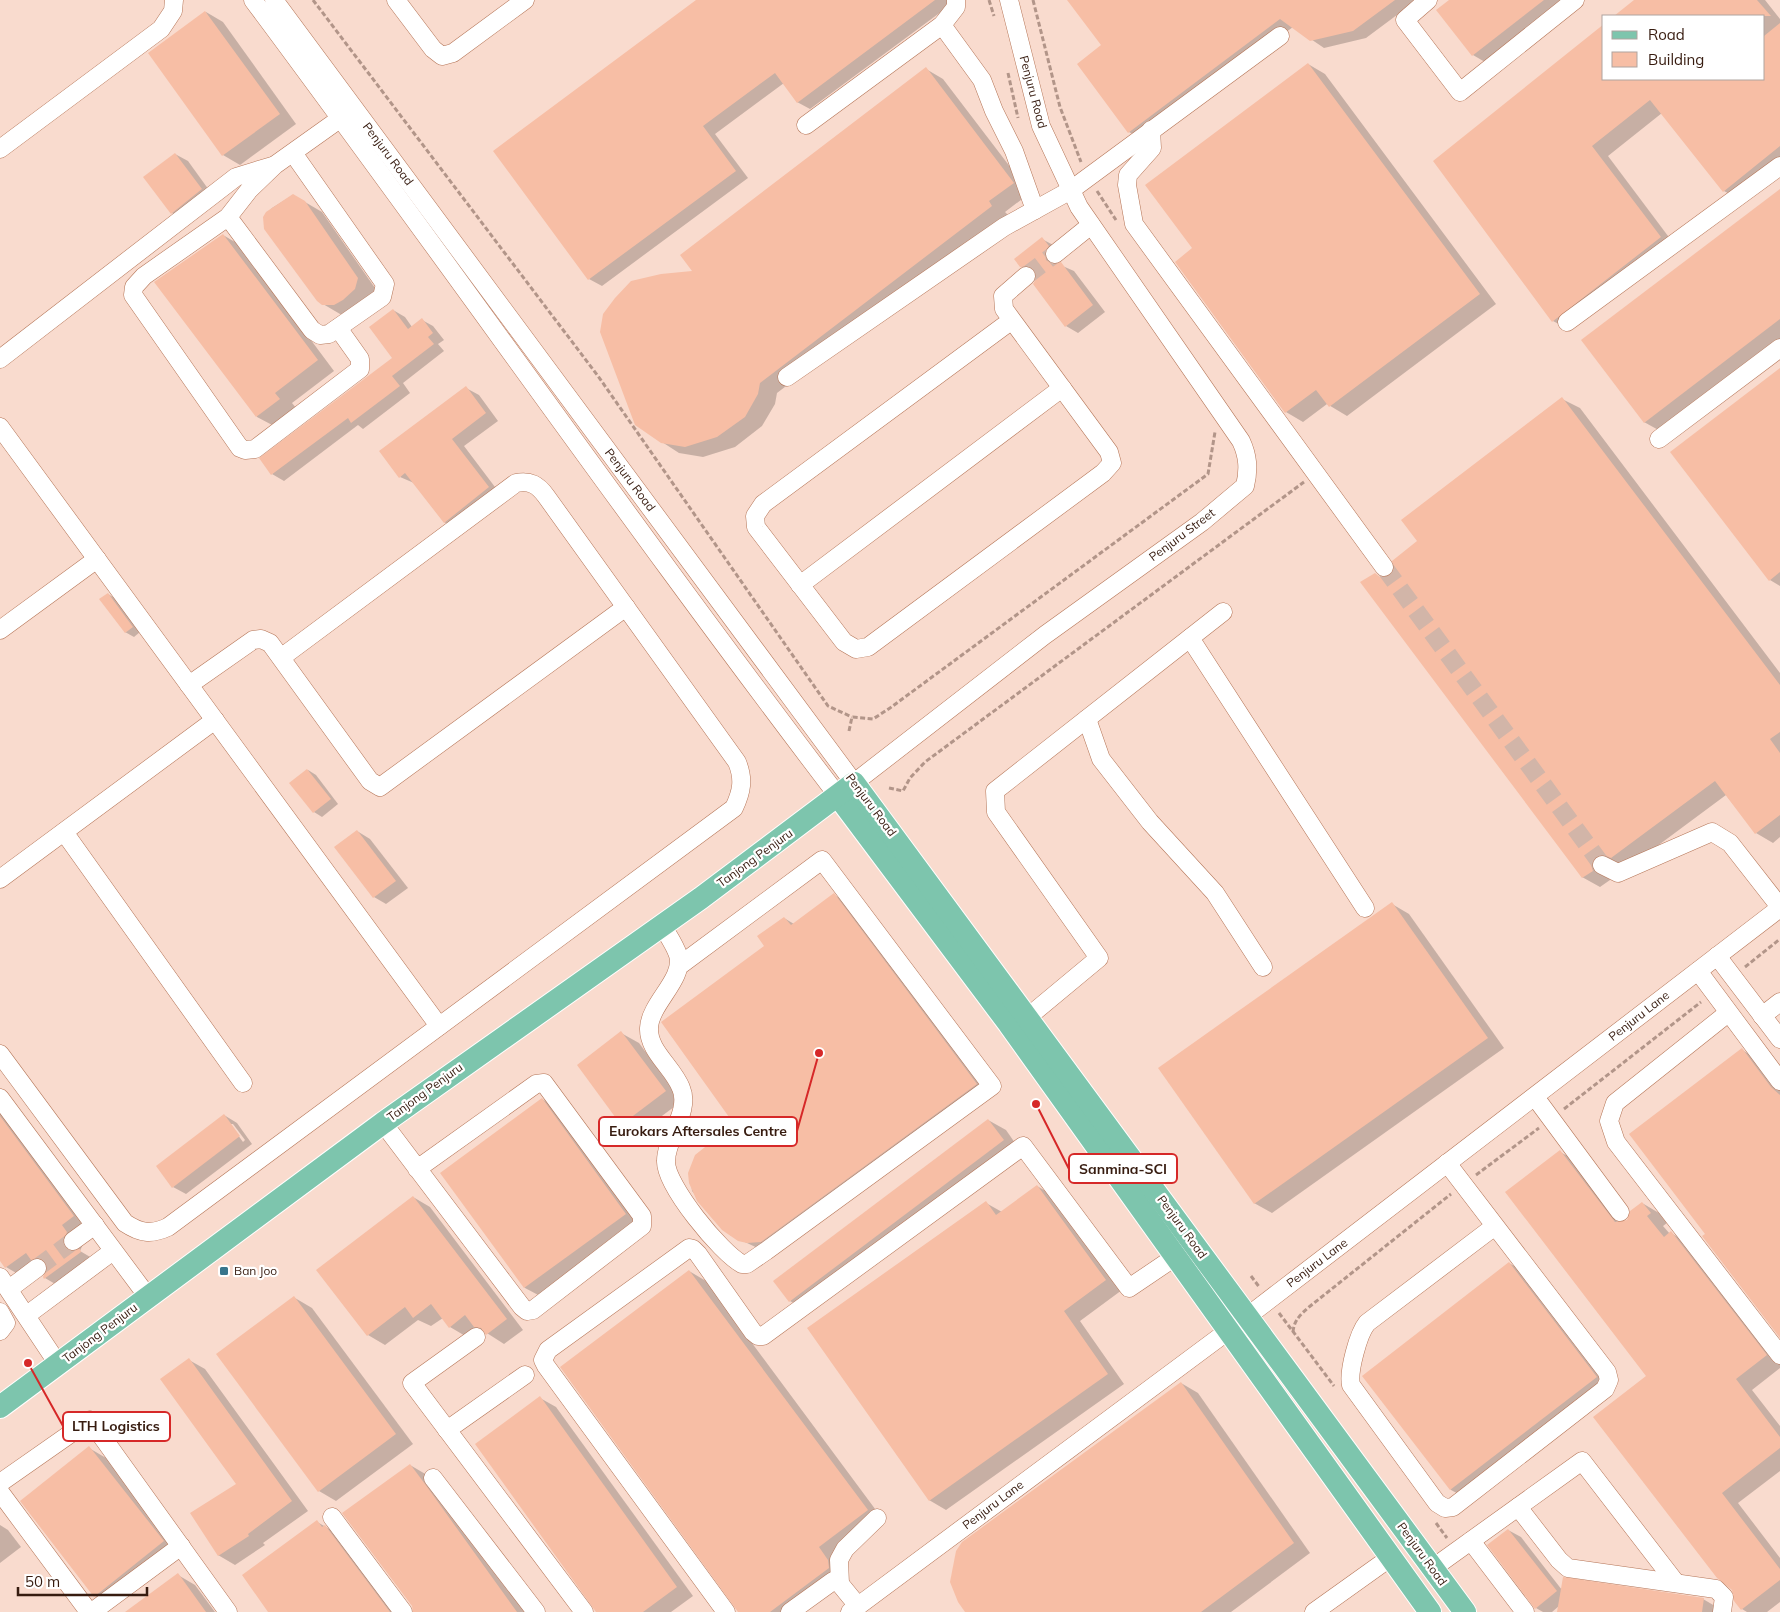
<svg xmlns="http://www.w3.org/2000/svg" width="1780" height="1612" font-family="Mulish,sans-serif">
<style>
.shadow{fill:#0003;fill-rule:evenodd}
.building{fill:#f7bea5}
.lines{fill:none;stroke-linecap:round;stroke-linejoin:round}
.minor-tunnel{stroke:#d2b5a8;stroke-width:18;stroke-dasharray:18 9;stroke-linecap:butt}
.minor-casing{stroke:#b57557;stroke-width:19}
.major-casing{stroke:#fff;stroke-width:24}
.path{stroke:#b29589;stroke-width:3;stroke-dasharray:5 2.5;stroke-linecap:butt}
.minor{stroke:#fff;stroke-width:18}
.major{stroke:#7dc5ad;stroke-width:22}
.poi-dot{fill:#38758c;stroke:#fff;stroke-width:2}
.labels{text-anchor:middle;stroke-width:4.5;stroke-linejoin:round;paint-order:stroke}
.street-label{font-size:12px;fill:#371c10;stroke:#fff}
.poi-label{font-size:12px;fill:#371c10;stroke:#fff;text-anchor:start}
.leader{fill:none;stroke:#d62828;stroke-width:2}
.callout-dot{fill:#d62828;stroke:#fff;stroke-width:2}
.callout{fill:#fff;stroke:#d62828;stroke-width:2}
.callout-label{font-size:14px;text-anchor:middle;font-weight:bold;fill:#371c10}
</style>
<rect width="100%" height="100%" fill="#f9dbce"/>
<g class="shadow">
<path d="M698,0H957L810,109L797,102L784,83L715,134L748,178L602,286L589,279Z"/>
<path d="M1074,0H1417L1366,38L1324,48L1293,27L1142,139L1129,132L1103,46Z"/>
<path d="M1451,0H1573L1490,65L1473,55Z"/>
<path d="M1636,0H1765L1780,19V169L1741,200L1724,191L1662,113L1608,156L1677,248L1570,330L1553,321L1604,79H1764V16H1616Z"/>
<path d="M206,12L223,22L296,124L240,165L223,155Z"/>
<path d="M1308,64L1325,74L1496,304L1347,416L1327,404L1303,422L1286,412Z"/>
<path d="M926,69L943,79L1030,193L1005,212L1009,216L777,393L775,404L762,426L735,447L703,457L679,453L662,442L694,272Z"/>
<path d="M175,154L188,161L214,197L184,220L172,213Z"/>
<path d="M1780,191V342L1662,432L1644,422Z"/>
<path d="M293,195L322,212L375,288L372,298L352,314H340L323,304L264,218L272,208Z"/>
<path d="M223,235L240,245L334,371L292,403L297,409L274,426L257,417Z"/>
<path d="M1042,239L1055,246L1058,264L1074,271L1105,312L1078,333L1066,326L1037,279L1036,274L1021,266Z"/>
<path d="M393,310L405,317L412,327L422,320L433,326L444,340L438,344L444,351L403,383L410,393L363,429L358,425L284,481L272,474L394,358Z"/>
<path d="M1780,369V586L1770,580Z"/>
<path d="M466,388L479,395L498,421L464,446L501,495L457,529L444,522L414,483L400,477Z"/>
<path d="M1562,399L1580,408L1780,673V837L1773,843L1756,833L1726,795L1629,867L1608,875L1610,880L1600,887L1582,877L1381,578L1390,577L1419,541Z"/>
<path d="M108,594L116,599L140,632L134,637L125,632Z"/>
<path d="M308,770L316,775L338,804L322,817L314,812Z"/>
<path d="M357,831L370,839L408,888L386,904L374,897Z"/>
<path d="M834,895L851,905L993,1094L766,1252L730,1235L692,1191L690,1173L735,1124L766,947L784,918L794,924Z"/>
<path d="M1392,904L1409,914L1504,1048L1272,1213L1254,1203Z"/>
<path d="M621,1033L639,1043L682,1101L639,1133L622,1124Z"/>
<path d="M1742,1050L1760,1060L1780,1087V1336L1707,1234Z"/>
<path d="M0,1095L91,1226L80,1251L97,1261L62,1288L45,1278L48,1268L41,1264L23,1277L6,1267L0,1259Z"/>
<path d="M542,1099L559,1109L643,1224L542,1297L525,1288L442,1173Z"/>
<path d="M224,1115L237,1123L252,1144L186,1194L173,1187ZM230,1124H233L245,1140L243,1142Z"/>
<path d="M988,1120L1006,1130L1020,1150L807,1311L790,1301Z"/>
<path d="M1560,1152L1577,1161L1624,1222L1628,1221L1642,1203L1659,1213L1667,1223L1663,1226L1670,1234L1671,1233L1688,1243L1780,1362V1368L1752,1390L1780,1426V1471L1738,1503L1780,1558V1602L1767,1612H1747L1742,1609L1733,1589Z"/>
<path d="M1037,1186L1054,1196L1122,1290L1080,1321L1124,1384L946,1510L929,1500L986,1203L1002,1212Z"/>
<path d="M413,1197L430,1207L523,1330L504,1344L479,1328L467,1337L450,1327L443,1318L431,1326L418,1320L385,1345L368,1335Z"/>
<path d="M1509,1263L1526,1273L1614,1387L1468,1499L1451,1490L1364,1376Z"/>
<path d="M689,1271L706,1281L884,1521L835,1557L845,1571L800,1612H740Z"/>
<path d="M295,1298L312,1308L413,1444L336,1501L319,1491Z"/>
<path d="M189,1360L205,1369L308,1511L263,1543L265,1545L235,1565L218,1555L238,1485Z"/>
<path d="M1181,1383L1198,1393L1310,1553L1231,1612H967Z"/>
<path d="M540,1398L556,1407L693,1596L671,1612H598Z"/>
<path d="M89,1448L106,1458L180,1552L112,1606L95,1596Z"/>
<path d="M410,1465L427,1475L526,1612H414Z"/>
<path d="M317,1522L335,1532L398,1612H270Z"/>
<path d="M0,1525L8,1530L21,1547L0,1563Z"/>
<path d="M1508,1530L1521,1537L1562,1590L1703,1599L1720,1609V1612H1559V1606L1552,1612H1543L1536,1608Z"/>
<path d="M178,1575L195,1585L215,1612H129Z"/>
</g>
<g class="building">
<path d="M696,0H935L797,103L775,73L703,126L736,171L588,280L493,151Z"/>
<path d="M1067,0H1395L1353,31L1310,41L1280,19L1128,133L1077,64L1101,45Z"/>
<path d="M1449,0H1544L1472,56L1436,10Z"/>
<path d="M1634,0H1757L1771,16H1614Z"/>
<path d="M205,11L280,114L222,156L148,53Z"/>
<path d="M1780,23V146L1723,192L1650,100L1592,146L1661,237L1552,322L1433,161L1604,24V79H1764V36Z"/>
<path d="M1308,63L1480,294L1329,407L1316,390L1285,413L1175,262L1192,248L1145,185Z"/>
<path d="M926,67L1014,183L989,201L992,206L760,383L758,394L745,417L717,437L685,447L661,443L635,425L600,332L603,314L615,298L631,281L661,274L692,271L680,255Z"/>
<path d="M175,153L202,189L171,214L143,177Z"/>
<path d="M1780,189V319L1644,423L1581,340Z"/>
<path d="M293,194L305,201L358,278L355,289L343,300L334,305H322L317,301L264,229L263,217L266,212Z"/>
<path d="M223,234L318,360L275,393L280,399L256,417L154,282Z"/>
<path d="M1042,237L1049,246L1045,251L1046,260L1052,264L1061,262L1093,305L1065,327L1033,284L1036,279L1034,269L1029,266L1020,267L1014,259Z"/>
<path d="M393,309L408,329L422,318L433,333L428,337L434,344L392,376L400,386L351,423L348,418L271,475L259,458L392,358L369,327Z"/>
<path d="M1780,368V572L1769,581L1670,452Z"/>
<path d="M466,386L486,413L452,439L489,487L444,523L405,473L399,478L379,451Z"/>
<path d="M1562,397L1780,685V732L1770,739L1780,753V815L1755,834L1715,781L1611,858L1602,854L1596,856L1591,865L1593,871L1582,878L1360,582L1375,573L1380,577L1390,576L1394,571L1392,561L1417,541L1401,520Z"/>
<path d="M108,593L133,627L125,633L99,599Z"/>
<path d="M307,769L331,799L313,813L289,783Z"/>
<path d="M357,830L396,881L373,898L334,847Z"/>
<path d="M834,893L977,1084L761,1242L747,1243L738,1241L722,1230L697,1201L689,1183L688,1173L695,1155L734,1124L661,1022L764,946L757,936L784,917L791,925Z"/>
<path d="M1392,902L1488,1038L1254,1204L1158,1068Z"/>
<path d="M621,1031L666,1091L621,1125L577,1065Z"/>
<path d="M1742,1048L1771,1087L1780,1095V1338L1702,1236L1705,1234L1629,1134Z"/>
<path d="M542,1098L626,1214L524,1288L440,1173Z"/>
<path d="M224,1114L240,1136L172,1188L156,1166Z"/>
<path d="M0,1116L74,1216L62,1225L67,1232L63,1243L68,1250L80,1249L81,1252L44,1279L43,1277L47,1266L41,1258L31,1260L26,1253L5,1268L0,1261Z"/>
<path d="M988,1119L1004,1140L789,1302L773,1281Z"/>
<path d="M1560,1150L1615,1222L1627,1220L1630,1211L1642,1202L1651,1213L1647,1216L1664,1237L1671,1231L1767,1355L1736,1379L1780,1437V1448L1722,1493L1780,1569V1580L1741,1610L1734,1601L1732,1590L1717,1578L1593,1417L1646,1376L1505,1192Z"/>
<path d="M1037,1185L1106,1280L1064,1311L1108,1374L929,1501L807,1328L986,1201L996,1215Z"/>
<path d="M413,1196L507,1319L486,1335L481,1328L474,1327L465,1315L449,1328L431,1304L413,1318L405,1307L367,1336L316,1270Z"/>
<path d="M1509,1262L1597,1377L1450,1490L1362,1376Z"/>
<path d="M689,1270L868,1510L819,1547L828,1560L829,1568L770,1612H738L560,1367Z"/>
<path d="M294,1296L396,1434L318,1492L216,1354Z"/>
<path d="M189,1358L292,1501L248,1534L249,1536L218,1556L190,1513L236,1484L160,1379Z"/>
<path d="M1181,1382L1294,1543L1201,1612H965L958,1602L950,1582L956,1551L962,1542Z"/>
<path d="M540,1396L677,1587L643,1612H596L475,1444Z"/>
<path d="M89,1446L164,1541L94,1597L20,1501Z"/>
<path d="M410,1464L425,1484L517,1612H413L412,1606L342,1513Z"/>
<path d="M317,1520L322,1527L325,1525L390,1612H268L242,1575Z"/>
<path d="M1508,1529L1557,1591L1535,1609L1487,1545Z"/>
<path d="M178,1573L206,1612H125Z"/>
<path d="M1563,1577L1704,1598L1702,1612H1557Z"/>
</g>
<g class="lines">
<g class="minor-tunnel">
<path d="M1026,276L1055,254"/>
<path d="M1384,567L1602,865"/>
<path d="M37,1268L73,1241"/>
</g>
<g class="minor-casing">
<g id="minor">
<path d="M253,0C450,264 638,534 838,796"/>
<path d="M274,0L854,783L1045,635L1202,522L1245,486C1249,469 1248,456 1241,441L1079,207L1041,126L1009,0"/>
<path d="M396,0L433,49L442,56L453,53L525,0"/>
<path d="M1428,0L1405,20L1460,92L1575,0"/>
<path d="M942,25L982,80L994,111L1014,151L1035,210"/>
<path d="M806,125L942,25L956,7V0"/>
<path d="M1151,130L1152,148L1128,175L1127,185L1134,224L1384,567"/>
<path d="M0,149L161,29L173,11L174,0"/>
<path d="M228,217L312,330L320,335L329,334L382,297L385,284L293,153"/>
<path d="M1055,254L1091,225"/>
<path d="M1012,320L763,504L755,516L756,527L844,642L856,649L868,647L1103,473L1112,463L1109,452L1012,320L1004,309L1003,296L1026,276"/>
<path d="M1567,322L1780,166"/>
<path d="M338,328L360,359V369L255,449L245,450L240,448L133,295L134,287L144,276L228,217L249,190L275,165L341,118"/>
<path d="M0,359L236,177L272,166"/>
<path d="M787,377L1004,227L1071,190L1280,36"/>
<path d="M0,427L439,1026"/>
<path d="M1659,439L1780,348"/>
<path d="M800,585L1062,388"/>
<path d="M0,630L97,559"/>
<path d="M1190,638L1365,908"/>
<path d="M189,685L253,640L261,639L270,643L370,781L380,787L626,607"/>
<path d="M1087,719L1101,759L1150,822L1215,893L1263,967"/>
<path d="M64,832L243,1083"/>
<path d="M1602,865L1618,873L1712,832L1730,843L1780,907"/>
<path d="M0,879L215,720"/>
<path d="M662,925C667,934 675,945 678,955C685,979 650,1003 649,1028C648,1051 673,1067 681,1088C691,1111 666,1138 666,1161C665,1185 721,1253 742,1264H747L766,1251L992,1086L822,860L679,966"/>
<path d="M1717,956L1780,1039"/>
<path d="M1698,971L1780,1081"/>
<path d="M1728,1013L1615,1103L1609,1121L1616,1142L1780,1355"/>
<path d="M1762,1016L1780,1002"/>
<path d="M1028,1017L1099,958L996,812L995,791L1223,612"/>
<path d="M0,1054L125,1223C140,1233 151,1235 168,1227L734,808C742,791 744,779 737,762L546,496C538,485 530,480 516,483L282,657"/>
<path d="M1535,1097L1620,1212"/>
<path d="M0,1098L148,1297"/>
<path d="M383,1123L522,1307L527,1311L533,1310L642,1226V1216L544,1083L536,1084L417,1169"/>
<path d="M1447,1163L1607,1372L1609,1380L1605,1389L1453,1507L1445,1508L1437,1503L1351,1385C1348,1372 1358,1334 1367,1323L1495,1226"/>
<path d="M73,1241L95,1225"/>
<path d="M0,1277L58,1364"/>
<path d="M9,1289L37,1268"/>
<path d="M0,1312L6,1323L0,1331"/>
<path d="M27,1315L113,1251"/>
<path d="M476,1337L412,1383L584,1612"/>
<path d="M447,1430L525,1375"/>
<path d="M433,1478L536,1612"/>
<path d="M0,1483L90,1420L228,1612"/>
<path d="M0,1492L89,1612"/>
<path d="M1518,1507L1559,1560L1568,1568L1716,1589L1724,1597L1722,1612"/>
<path d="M332,1517L403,1612"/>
<path d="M1471,1541L1525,1612"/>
<path d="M1433,1568L1582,1461L1676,1583"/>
<path d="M840,1584L839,1560L845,1549L877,1518"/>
<path d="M92,1612L181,1546"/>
<path d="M726,1612L546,1366L543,1360L548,1350L689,1248L693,1249L698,1254L753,1332L758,1336H763L1023,1146L1129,1288L1175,1257"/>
<path d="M790,1612L833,1581L840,1584L858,1606"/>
<path d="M850,1612L1248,1316L1780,908"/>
<path d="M1314,1612L1391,1557"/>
</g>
</g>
<g class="major-casing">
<g id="major">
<path d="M838,796L1009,1024L1430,1612"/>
<path d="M0,1407L383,1123L701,898L854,783L1465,1612"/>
</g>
</g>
<g class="path">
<path d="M313,0L598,376L828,706L852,717"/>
<path d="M989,0L994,16"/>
<path d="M1033,0L1060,107L1081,162"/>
<path d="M1008,73L1018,118"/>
<path d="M1097,191L1116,220"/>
<path d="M849,731L852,717L873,719L890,708L1208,474L1215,432"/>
<path d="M889,788L903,791L910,778L925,762L1304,482"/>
<path d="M1745,967L1780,939"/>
<path d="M1564,1109L1701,1002"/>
<path d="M1476,1175L1539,1128"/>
<path d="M1251,1276L1260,1288"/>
<path d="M1279,1313L1334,1386"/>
<path d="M1293,1332C1294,1320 1301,1314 1309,1307L1451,1194"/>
<path d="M1436,1523L1447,1538"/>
</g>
<use href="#minor" class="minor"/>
<use href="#major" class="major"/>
</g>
<rect class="poi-dot" x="219" y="1266" width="10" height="10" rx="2.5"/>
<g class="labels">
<g class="street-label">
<text transform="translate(1033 92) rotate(75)" y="4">Penjuru Road</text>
<text transform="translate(388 154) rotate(53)" y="4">Penjuru Road</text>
<text transform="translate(630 480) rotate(53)" y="4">Penjuru Road</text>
<text transform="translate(1182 535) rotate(-37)" y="4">Penjuru Street</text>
<text transform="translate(871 805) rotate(53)" y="4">Penjuru Road</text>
<text transform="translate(755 858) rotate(-36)" y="4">Tanjong Penjuru</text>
<text transform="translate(1639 1016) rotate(-38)" y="4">Penjuru Lane</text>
<text transform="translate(425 1092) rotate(-36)" y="4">Tanjong Penjuru</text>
<text transform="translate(1182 1227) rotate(54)" y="4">Penjuru Road</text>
<text transform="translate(1317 1263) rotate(-37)" y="4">Penjuru Lane</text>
<text transform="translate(100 1333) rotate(-37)" y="4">Tanjong Penjuru</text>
<text transform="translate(993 1505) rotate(-37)" y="4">Penjuru Lane</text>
<text transform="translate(1422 1554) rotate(54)" y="4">Penjuru Road</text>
</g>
<g class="poi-label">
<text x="234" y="1275">Ban Joo</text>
</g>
</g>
<path class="leader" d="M819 1053L797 1131M1036 1104L1069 1169M28 1363L63 1426"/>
<g class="callout-dot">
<circle cx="819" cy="1053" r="5"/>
<circle cx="1036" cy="1104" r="5"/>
<circle cx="28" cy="1363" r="5"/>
</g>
<g class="callout">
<rect x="599" y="1117" width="198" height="29" rx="5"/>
<rect x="1069" y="1154" width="108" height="29" rx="5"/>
<rect x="63" y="1412" width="107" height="29" rx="5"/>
</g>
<g class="callout-label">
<text x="698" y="1136">Eurokars Aftersales Centre</text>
<text x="1123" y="1174">Sanmina-SCI</text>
<text x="116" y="1431">LTH Logistics</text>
</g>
<rect x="1602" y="15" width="162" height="65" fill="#ffffff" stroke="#afa49f"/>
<rect x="1612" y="31" width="25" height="8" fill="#7dc5ad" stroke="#afa49f"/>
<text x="1648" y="40" font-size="15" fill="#371c10">Road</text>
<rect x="1612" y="52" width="25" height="15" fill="#f7bea5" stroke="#afa49f"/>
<text x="1648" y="65" font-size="15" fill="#371c10">Building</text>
<path d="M18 1587v8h129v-8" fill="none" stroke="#371c10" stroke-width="2.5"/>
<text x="25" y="1587" font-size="15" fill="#371c10" stroke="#ffffff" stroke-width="4" paint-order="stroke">50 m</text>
</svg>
